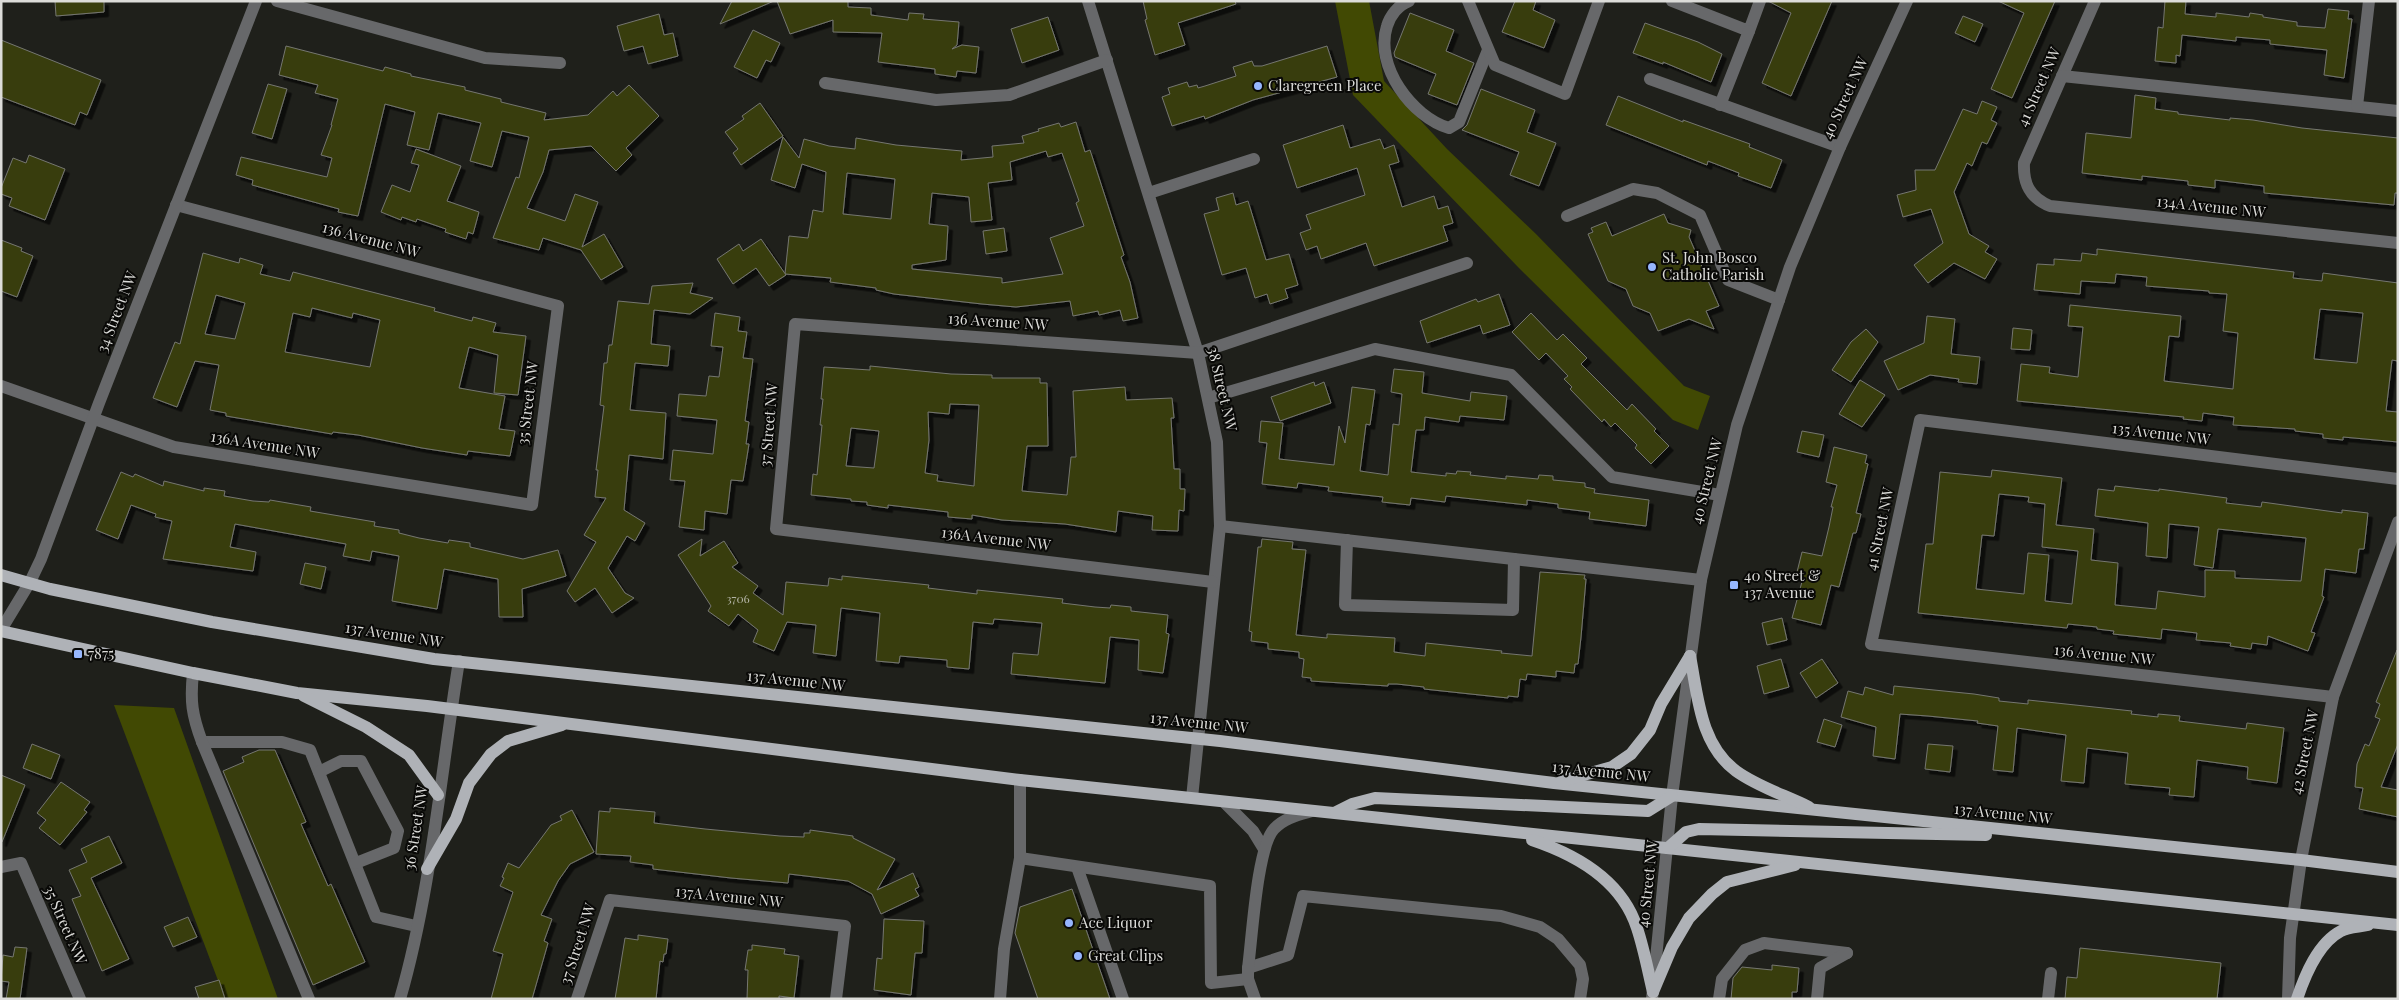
<svg xmlns="http://www.w3.org/2000/svg" width="2399" height="1000" font-family="'Playfair Display',serif">
<style>
.green{fill:#414903}
.building{fill:#383e0e;stroke:#757670;fill-rule:evenodd;filter:url(#shadow)}
.lines{fill:none;stroke-linecap:round;stroke-linejoin:round}
.minor{stroke:#67686a;stroke-width:12}
.major{stroke:#afb2b7;stroke-width:12}
.poi-dot{fill:#96b6fd;stroke:#090907;stroke-width:2}
.labels{text-anchor:middle;stroke-width:4;stroke-linejoin:round;paint-order:stroke}
.number-label{font-size:12px;fill:#b3b4a6}
.poi-label{font-size:15px;fill:#dcdcd9;stroke:#090907;text-anchor:start}
.street-label{font-size:15px;fill:#dcdcd9;stroke:#090907}
</style>
<defs>
<filter id="shadow"><feDropShadow dx="4.5" dy="4.5" stdDeviation="0" flood-color="#0009"/></filter>
</defs>
<rect width="100%" height="100%" fill="#1f201b"/>
<g class="green">
<path d="M1335,1H1369L1384,81L1447,149L1536,234L1684,386L1710,396L1698,430L1673,420L1517,266L1353,95Z"/>
<path d="M114,705L174,708L278,999H225Z"/>
</g>
<g class="building">
<path d="M55,1H104V12L56,16Z"/>
<path d="M732,1H774L720,24Z"/>
<path d="M777,1H848V7L871,8V15L908,20L909,13L924,14L923,19L959,22L957,45L952,49L962,45L979,47L976,73L957,71L956,77L935,74V69L878,62L882,33L833,32V20L790,34Z"/>
<path d="M1143,1H1235L1236,4L1178,23L1185,45L1155,55L1145,20L1147,19Z"/>
<path d="M1515,1H1536L1533,10L1555,20L1544,48L1502,32Z"/>
<path d="M1768,1H1832L1791,96L1762,83L1791,13Z"/>
<path d="M1998,1H2055L2012,98L1991,89L2024,13Z"/>
<path d="M2165,1H2186L2185,14L2216,17V13L2249,17L2250,13L2263,15V17L2297,22V26L2325,28L2328,9L2349,11L2348,19H2352L2344,78L2324,75L2327,50L2270,44V40L2236,37V41L2182,35L2180,56L2176,55V63L2155,61L2158,27L2163,28Z"/>
<path d="M1410,13L1454,30L1446,51L1474,63L1457,105L1428,94L1436,74L1395,57L1394,53Z"/>
<path d="M659,14L664,35L673,33L678,56L648,64L643,46L624,51L617,26Z"/>
<path d="M1963,16L1983,24L1975,42L1955,33Z"/>
<path d="M1048,17L1059,50L1022,63L1011,29Z"/>
<path d="M1645,23L1698,42L1722,54L1711,82L1663,62V64L1633,53Z"/>
<path d="M753,30L780,43L771,62L766,60L757,78L734,67Z"/>
<path d="M1,40L101,80L87,115L80,112L75,125L1,97Z"/>
<path d="M286,46L383,71L385,67L411,74V76L465,87V90L501,99V102L546,113L544,120L588,115L613,91L617,96L629,85L659,116L626,148L632,155L616,171L591,146L549,150L543,172L527,208L565,221L575,194L598,202L582,247L604,234L623,267L601,280L581,250L543,238L539,250L493,238L516,177L519,178L529,137L502,131L492,167L470,161L481,123L438,113L429,150L407,145L415,112L385,104L358,216L338,212L339,209L252,185L253,180L236,175L241,157L327,177L332,158L321,155L332,125H331L338,99L315,93L318,85L279,75Z"/>
<path d="M1327,46L1337,77L1253,100L1205,119L1204,116L1172,126L1162,97L1170,94L1168,88L1187,82L1189,87L1197,85L1198,88L1205,86L1236,76L1233,67L1252,61L1254,66H1262Z"/>
<path d="M268,84L287,89L272,139L252,133Z"/>
<path d="M1481,89L1535,110L1527,132L1556,143L1539,186L1510,175L1519,152L1462,130L1467,125Z"/>
<path d="M2135,95L2156,98L2155,109L2178,112V114L2230,120V118L2253,120L2302,128L2398,138V193H2395L2394,205L2264,193V186L2215,180V188L2188,185V181L2142,176V180L2082,173L2086,133L2131,138Z"/>
<path d="M1618,96L1683,122V120L1750,144L1749,147L1782,160L1771,188L1738,176L1739,173L1708,161L1707,165L1606,125Z"/>
<path d="M1982,101L1997,107L1991,120L1997,123L1987,144L1982,142L1972,166L1967,163L1954,192L1969,234L1989,246L1985,252L1997,259L1985,279L1954,263L1928,283L1914,265L1943,243L1931,209L1903,217L1897,195L1916,190L1915,170H1935L1963,109L1977,114Z"/>
<path d="M760,103L783,136L741,165L733,153L738,149L725,132L744,119L742,116Z"/>
<path d="M1076,122L1085,152L1090,150L1124,255L1121,257L1130,282L1138,318L1123,321L1120,310L1099,315L1098,311L1073,316L1070,301L1016,307L982,304L894,294L876,290V288L830,282L831,278L785,274L789,236L808,238L813,210L823,212L826,172L802,164L795,188L771,180L783,137L799,158L804,139L829,146L855,149L856,138L896,145L962,151L961,160L993,157L992,146L1024,143L1022,136L1039,131L1038,129L1059,123L1061,127ZM1046,151L1048,157L1062,153L1079,201L1076,203L1084,226L1050,238L1063,274L1002,283V278L912,269V265L946,260L948,226L929,224L932,193L969,197L971,222L992,220L988,183L1012,180L1010,162ZM847,173L895,179L891,219L843,214Z"/>
<path d="M1343,125L1350,148L1380,139L1384,149L1394,145L1399,162L1389,165L1402,207L1434,196L1438,209L1448,206L1453,223L1443,226L1448,241L1374,266L1366,243L1321,259L1317,246L1306,250L1300,233L1311,229L1306,215L1365,195L1357,168L1297,188L1283,145Z"/>
<path d="M416,149L461,166L447,201L479,212L473,234L468,232L466,239L445,232L446,229L417,219L416,222L402,217L401,220L381,212L392,185L410,192L419,165L411,163Z"/>
<path d="M29,155L65,169L45,220L9,206L12,198L1,194V188L13,158L26,163Z"/>
<path d="M1233,193L1236,205L1248,201L1266,260L1289,254L1298,285L1285,289L1288,298L1270,304L1267,294L1255,298L1246,268L1222,275L1204,214L1219,210L1216,198Z"/>
<path d="M1664,214L1668,223L1691,230L1689,237L1719,306L1706,311L1714,329L1689,319L1658,331L1650,313L1633,306L1626,289L1608,281L1588,234L1593,232L1591,228L1606,222L1612,236Z"/>
<path d="M1004,228L1007,251L986,254L983,231Z"/>
<path d="M761,239L786,275L769,286L756,268L733,284L717,259L739,244L743,251Z"/>
<path d="M1,240L22,248L21,251L33,256L17,297L1,291Z"/>
<path d="M2097,249L2294,272L2293,278L2322,281L2323,273L2398,283V361L2392,360L2386,411L2398,412V442L2343,437V440L2323,438V434L2295,431V429L2233,425L2234,417L2203,413L2202,421L2183,419L2184,417L2017,401L2021,364L2050,367L2049,373L2078,377L2083,327L2068,326L2070,305L2181,316L2179,337L2169,336L2164,381L2233,389L2238,333L2223,331L2227,294L2209,293V291L2146,286L2147,277L2116,274L2115,283L2081,281L2080,294L2034,290L2037,264L2054,265V259L2081,261L2082,253L2097,255ZM2320,309L2363,313L2357,363L2314,359Z"/>
<path d="M203,253L239,263L240,258L263,265L260,274L290,281L293,272L435,308L434,311L472,321L473,317L496,323L493,332L526,336L518,395L494,393L498,355L469,347L459,388L505,396L499,429L515,431L510,456L468,451L467,455L422,448L358,435L333,432L332,434L226,416V413L210,410L219,365L195,361L177,407L153,398L175,342L180,344ZM216,295L245,303L235,339L205,334ZM312,308L352,318L353,313L380,320L370,367L285,352L293,313L310,317Z"/>
<path d="M693,283L690,293L713,298L690,314L654,310L651,344L670,346L668,366L635,363L630,410L666,413L663,459L629,455L624,510L645,523L635,541L627,536L608,568L625,593L634,598L612,613L595,588L575,602L567,591L596,542L584,535L606,498L595,497L598,470H596L604,406L600,405L604,363H607L609,345H612L618,301L649,304L652,286Z"/>
<path d="M1499,294L1510,325L1483,334L1480,325L1427,343L1420,321L1476,299L1478,302Z"/>
<path d="M715,313L740,317L738,331L747,332L743,358L753,359L745,421L749,422L746,444H749L743,481L731,480L727,514L705,511L704,530L679,527L685,481L670,480L673,450L713,454L717,420L677,416L679,394L706,396L709,376L719,377L723,347L711,346Z"/>
<path d="M1531,313L1557,340L1563,334L1587,358L1581,364L1627,410L1632,404L1656,429L1654,431L1669,446L1651,464L1635,448L1637,445L1615,423L1611,427L1604,419L1602,422L1570,389L1572,387L1564,379L1568,376L1546,353L1539,360L1512,332Z"/>
<path d="M1927,316L1955,319L1951,354L1980,357L1977,384L1958,382L1959,379L1930,375L1898,390L1884,361L1924,343Z"/>
<path d="M2013,328L2032,330L2030,350L2011,349Z"/>
<path d="M1866,329L1878,342L1851,382L1832,370L1851,342Z"/>
<path d="M870,366L951,374L992,375V378H1040V383H1047L1048,446H1027L1022,491L1067,495L1071,457H1076L1073,391L1125,387L1126,400L1172,398L1174,418H1171L1174,469H1180V489H1185L1184,511L1179,510L1178,531L1152,530L1153,516L1118,511L1116,532L1065,524L1002,520L972,515V519L948,517V512L888,505V508L867,505V502L851,501V499L811,495L813,474L817,475L822,425H820L823,399H821L824,367L870,370ZM950,404L979,405L974,486L937,481L938,475L925,473L929,440L928,412L949,414ZM851,428L879,431L874,468L846,466Z"/>
<path d="M1394,369L1424,372L1422,393L1470,401L1471,392L1507,396L1504,420L1460,416L1459,422L1425,417L1424,430H1416L1411,472L1446,476V473L1456,474L1457,471L1471,472L1470,475L1506,479V476L1538,479L1539,475L1553,476V480L1585,483V487L1595,489L1594,493L1649,500L1646,526L1589,519L1590,512L1558,508V504L1527,500V505L1446,496L1445,502L1411,498L1410,505L1382,502L1383,497L1328,491L1329,487L1298,483L1297,488L1262,484L1267,443L1259,442L1261,421L1283,423L1279,459L1334,465L1339,426L1345,443L1352,387L1375,390L1370,425L1366,424L1360,471L1388,475L1393,424L1399,425L1402,394L1391,392Z"/>
<path d="M1860,380L1885,395L1862,427L1839,414Z"/>
<path d="M1314,382L1315,386L1324,382L1331,403L1280,421L1271,397Z"/>
<path d="M1802,431L1824,435L1819,457L1797,452Z"/>
<path d="M1834,447L1867,455L1865,463L1868,464L1856,513L1861,514L1856,533H1853L1839,587L1831,585L1821,625L1792,618L1803,578L1796,576L1802,552L1822,556L1829,527L1833,507H1831L1837,485L1826,482Z"/>
<path d="M1992,470L2062,478L2056,525L2094,529L2091,560L2118,563L2115,605L2156,609L2158,591L2205,597V570L2235,571V578L2301,581L2306,538L2218,529L2213,568L2194,565L2199,527L2169,524L2167,558L2146,556L2148,523L2095,516L2098,489L2114,491L2115,486L2159,491V489L2227,498L2226,503L2261,507L2262,502L2342,513V510L2368,513L2364,549H2359L2356,573L2325,569L2322,596L2324,597L2311,632L2315,633L2308,651L2268,636L2267,645L2252,643L2251,649L2230,646L2231,643L2196,640L2197,633L2162,629L2161,639L2113,634L2114,631L2097,629V627L2068,624L2067,628L1918,613L1926,544H1933L1940,472L1991,477ZM1999,494L2029,497L2028,502L2045,504L2042,547L2078,551L2072,604L2045,601L2049,555L2028,553L2024,594L1976,589L1982,535L1994,536Z"/>
<path d="M121,472L133,477L135,474L163,486L164,481L204,491V488L225,491L224,496L253,501L269,502L270,500L311,507L310,511L375,522L374,526L399,530V533L419,538L448,543L449,540L470,543V547L523,559L558,550L566,576L522,589L523,617H499L498,579L444,569L437,609L392,601L399,556L372,551L370,561L343,556L346,544L235,524L230,547L256,552L253,571L163,559L172,521L155,517L156,514L131,505L118,539L96,530Z"/>
<path d="M702,539L700,556L724,541L738,563L732,567L758,586L753,593L783,615L786,582L828,586L829,578L842,580V576L929,585L928,588L961,592L977,594V590L1063,599L1062,603L1095,607L1110,608L1111,605L1131,607V611L1168,615L1166,633L1169,634L1163,673L1138,670L1139,640L1110,637L1105,683L1011,674L1013,653L1038,655L1042,623L994,619L993,624L973,622L969,669L947,667V660L900,656L899,663L876,661L880,613L841,608L836,656L813,653L816,625L787,622L774,651L753,642L758,630L738,614L729,626L708,611L711,606L678,555Z"/>
<path d="M1262,539L1293,542L1292,549L1306,550L1296,635L1327,638V634L1395,638L1394,652L1425,656L1426,643L1502,651L1501,653L1532,656L1540,572L1585,575L1584,579H1586L1581,637L1578,664H1575L1574,673L1556,671V677L1527,674L1526,680L1520,679L1518,697L1508,696V698L1424,689V687L1397,684H1388V686L1311,681V678L1302,677L1304,659L1299,658V652L1268,649V643L1251,641L1252,632L1249,631L1252,604L1258,547H1261Z"/>
<path d="M305,563L326,567L321,589L300,584Z"/>
<path d="M1782,618L1787,640L1767,645L1762,623Z"/>
<path d="M2397,650L2398,744L2381,787L2398,790V817L2359,809L2363,788L2355,787L2357,764L2365,744L2369,746L2380,719L2375,717L2380,704L2376,702Z"/>
<path d="M1781,659L1789,687L1764,694L1757,666Z"/>
<path d="M1822,659L1838,683L1816,698L1800,673Z"/>
<path d="M1894,686L1974,694L1999,698V701L2028,704V700L2132,711L2131,714L2158,717V714L2180,716L2179,721L2246,729L2247,723L2284,728L2277,783L2247,779L2248,767L2197,760L2194,797L2169,795L2170,788L2125,784L2128,753L2087,748L2084,783L2061,781L2066,735L2017,728L2013,772L1993,770L1998,726L1977,723L1978,721L1928,716L1900,714L1895,759L1873,756L1876,727L1841,717L1848,691L1863,695L1865,687L1893,695Z"/>
<path d="M1824,719L1842,725L1835,747L1817,742Z"/>
<path d="M32,744L60,755L51,779L23,768Z"/>
<path d="M1928,744L1953,746L1950,772L1925,769Z"/>
<path d="M259,750H275L306,822L301,824L328,886L331,884L365,962L313,985L223,771L244,762L242,757Z"/>
<path d="M1,775L25,785L2,842H1Z"/>
<path d="M61,782L90,802L84,810L87,812L60,845L39,828L46,820L37,813Z"/>
<path d="M610,808L655,812L654,823L705,829L780,836L804,837V833H810V830L853,836V838L895,859L877,890L913,873L919,887L915,889L919,896L881,914L872,894L848,881L789,874L788,883L731,878L653,869V865L630,862L631,856L596,854L599,811L610,812Z"/>
<path d="M572,810L594,852L570,864L558,881L541,915L552,919L544,941L548,943L532,999H491L503,954L493,951L513,892L500,886L504,878L502,877L508,863L519,868L551,825L562,820L560,816Z"/>
<path d="M109,836L122,863L91,878L129,959L102,971L72,899L81,896L69,870L87,862L81,849Z"/>
<path d="M1072,889L1110,999H1038L1015,933L1020,907Z"/>
<path d="M188,917L197,937L173,947L164,927Z"/>
<path d="M884,919L924,921L922,953H915L911,995L874,990L877,958L882,959Z"/>
<path d="M638,935L668,939L666,954H664L663,962L660,961L656,999H615L625,938L638,940Z"/>
<path d="M752,945L785,949L784,954L799,956L794,998L779,996V999H747L748,970H745L748,950H752Z"/>
<path d="M15,947L27,948L20,999H6L9,982L1,981L3,955L13,957Z"/>
<path d="M2080,948L2221,963L2217,999H2065L2067,977L2077,978Z"/>
<path d="M1772,965L1799,968L1797,992H1792V999H1731L1733,978L1742,967L1772,970Z"/>
<path d="M219,980L225,999H199L195,987Z"/>
</g>
<g class="lines">
<g class="minor">
<path d="M277,1L485,58L560,63"/>
<path d="M1088,1L1198,353L1217,442L1220,526L1192,798"/>
<path d="M1409,1C1398,5 1390,16 1387,26C1374,66 1412,117 1449,128L1459,122L1488,50"/>
<path d="M1468,1L1495,65L1565,94L1599,1"/>
<path d="M1672,1L1749,31L1760,1"/>
<path d="M2095,1L2024,163C2023,184 2030,198 2050,206L2398,243"/>
<path d="M2062,76L2398,111"/>
<path d="M1650,79L1840,147"/>
<path d="M825,83L936,100L1009,95L1107,60"/>
<path d="M1720,105L1749,31"/>
<path d="M2357,106L2369,1"/>
<path d="M1149,193L1254,159"/>
<path d="M1567,216L1633,189L1657,193L1700,215L1728,280L1779,300"/>
<path d="M1,386L174,447L532,505L558,306L176,205"/>
<path d="M1208,398L1375,349L1511,375L1612,477L1720,495"/>
<path d="M1220,526L1701,580"/>
<path d="M1347,540L1345,605L1513,610L1514,559"/>
<path d="M1213,582L776,529L795,324L1198,353L1467,263"/>
<path d="M1,630L30,582L41,559L99,403L256,1"/>
<path d="M193,673C190,701 192,715 202,742H282L310,750L376,917L416,926"/>
<path d="M2333,697L1871,644L1920,420L2398,479"/>
<path d="M202,742L309,999"/>
<path d="M319,772L341,761H361L398,831L394,848L356,863"/>
<path d="M1224,802L1253,831L1264,849"/>
<path d="M1020,858L1210,886L1211,983L1248,979"/>
<path d="M1,867L21,863L80,999"/>
<path d="M1077,867L1123,999"/>
<path d="M1248,968L1288,955L1303,896L1501,916L1540,927L1558,939L1580,965L1583,979L1580,999"/>
<path d="M400,999C431,892 441,772 459,661"/>
<path d="M577,999L610,900L845,926L836,999"/>
<path d="M1000,999L1004,949L1020,858V780"/>
<path d="M1255,999L1248,979V968C1252,939 1257,847 1274,829C1284,818 1298,815 1312,811"/>
<path d="M1652,999L1672,796L1701,580L1737,425L1790,267L1840,147L1907,1"/>
<path d="M1719,999L1722,979L1745,950L1764,943L1847,953"/>
<path d="M1817,999L1820,968L1847,953"/>
<path d="M2048,999L2051,973"/>
<path d="M2288,999L2290,938L2301,860L2333,697L2398,522"/>
</g>
<g class="major">
<path d="M1,575L50,589L212,622L434,659L1220,741L1554,783L2301,860L2398,872"/>
<path d="M1,631L193,673L297,693L427,706L1020,780L2398,925"/>
<path d="M1690,656C1698,697 1700,744 1736,771C1758,787 1785,795 1809,807"/>
<path d="M304,696L366,727L409,755L438,795"/>
<path d="M1562,781L1612,767L1631,754L1650,730L1661,704L1690,656"/>
<path d="M1336,812L1352,804L1375,798L1648,811L1672,796"/>
<path d="M1532,840C1577,855 1622,881 1637,928C1644,949 1648,971 1653,992"/>
<path d="M1668,848L1686,832L1699,829L1986,835"/>
<path d="M427,869L456,819L469,783L491,754L508,741L562,725"/>
<path d="M1653,992L1672,947L1689,918L1712,894L1727,882L1795,865"/>
<path d="M2297,999C2305,975 2318,943 2341,931C2348,927 2359,927 2368,925"/>
</g>
</g>
<g class="poi-dot">
<circle cx="1258" cy="86" r="5"/>
<circle cx="1652" cy="267" r="5"/>
<rect x="1729" y="580" width="10" height="10" rx="2.5"/>
<rect x="73" y="649" width="10" height="10" rx="2.5"/>
<circle cx="1069" cy="923" r="5"/>
<circle cx="1078" cy="956" r="5"/>
</g>
<g class="labels">
<g class="number-label">
<text x="738" y="603">3706</text>
</g>
<g class="poi-label">
<text x="1268" y="91">Claregreen Place</text>
<text x="1662" y="263">St. John Bosco<tspan x="1662" dy="17">Catholic Parish</tspan></text>
<text x="1744" y="581">40 Street &amp;<tspan x="1744" dy="17">137 Avenue</tspan></text>
<text x="88" y="659">7875</text>
<text x="1079" y="928">Ace Liquor</text>
<text x="1088" y="961">Great Clips</text>
</g>
<g class="street-label">
<text transform="translate(2039 87) rotate(-66)" y="5">41 Street NW</text>
<text transform="translate(1845 98) rotate(-65)" y="5">40 Street NW</text>
<text transform="translate(2211 207) rotate(6)" y="5">134A Avenue NW</text>
<text transform="translate(371 240) rotate(15)" y="5">136 Avenue NW</text>
<text transform="translate(117 312) rotate(-69)" y="5">34 Street NW</text>
<text transform="translate(998 322) rotate(4)" y="5">136 Avenue NW</text>
<text transform="translate(1222 389) rotate(77)" y="5">38 Street NW</text>
<text transform="translate(528 403) rotate(-83)" y="5">35 Street NW</text>
<text transform="translate(769 425) rotate(-85)" y="5">37 Street NW</text>
<text transform="translate(2161 434) rotate(7)" y="5">135 Avenue NW</text>
<text transform="translate(265 445) rotate(9)" y="5">136A Avenue NW</text>
<text transform="translate(1707 481) rotate(-76)" y="5">40 Street NW</text>
<text transform="translate(1880 529) rotate(-78)" y="5">41 Street NW</text>
<text transform="translate(996 539) rotate(7)" y="5">136A Avenue NW</text>
<text transform="translate(394 635) rotate(9)" y="5">137 Avenue NW</text>
<text transform="translate(2104 655) rotate(6)" y="5">136 Avenue NW</text>
<text transform="translate(796 681) rotate(6)" y="5">137 Avenue NW</text>
<text transform="translate(1199 723) rotate(6)" y="5">137 Avenue NW</text>
<text transform="translate(2305 752) rotate(-78)" y="5">42 Street NW</text>
<text transform="translate(1601 772) rotate(6)" y="5">137 Avenue NW</text>
<text transform="translate(2003 814) rotate(6)" y="5">137 Avenue NW</text>
<text transform="translate(416 828) rotate(-81)" y="5">36 Street NW</text>
<text transform="translate(1648 884) rotate(-84)" y="5">40 Street NW</text>
<text transform="translate(729 897) rotate(6)" y="5">137A Avenue NW</text>
<text transform="translate(65 925) rotate(66)" y="5">35 Street NW</text>
<text transform="translate(578 944) rotate(-72)" y="5">37 Street NW</text>
</g>
</g>
<rect width="2399" height="1000" fill="none" stroke="#dcdcd9" stroke-width="5"/>
</svg>
